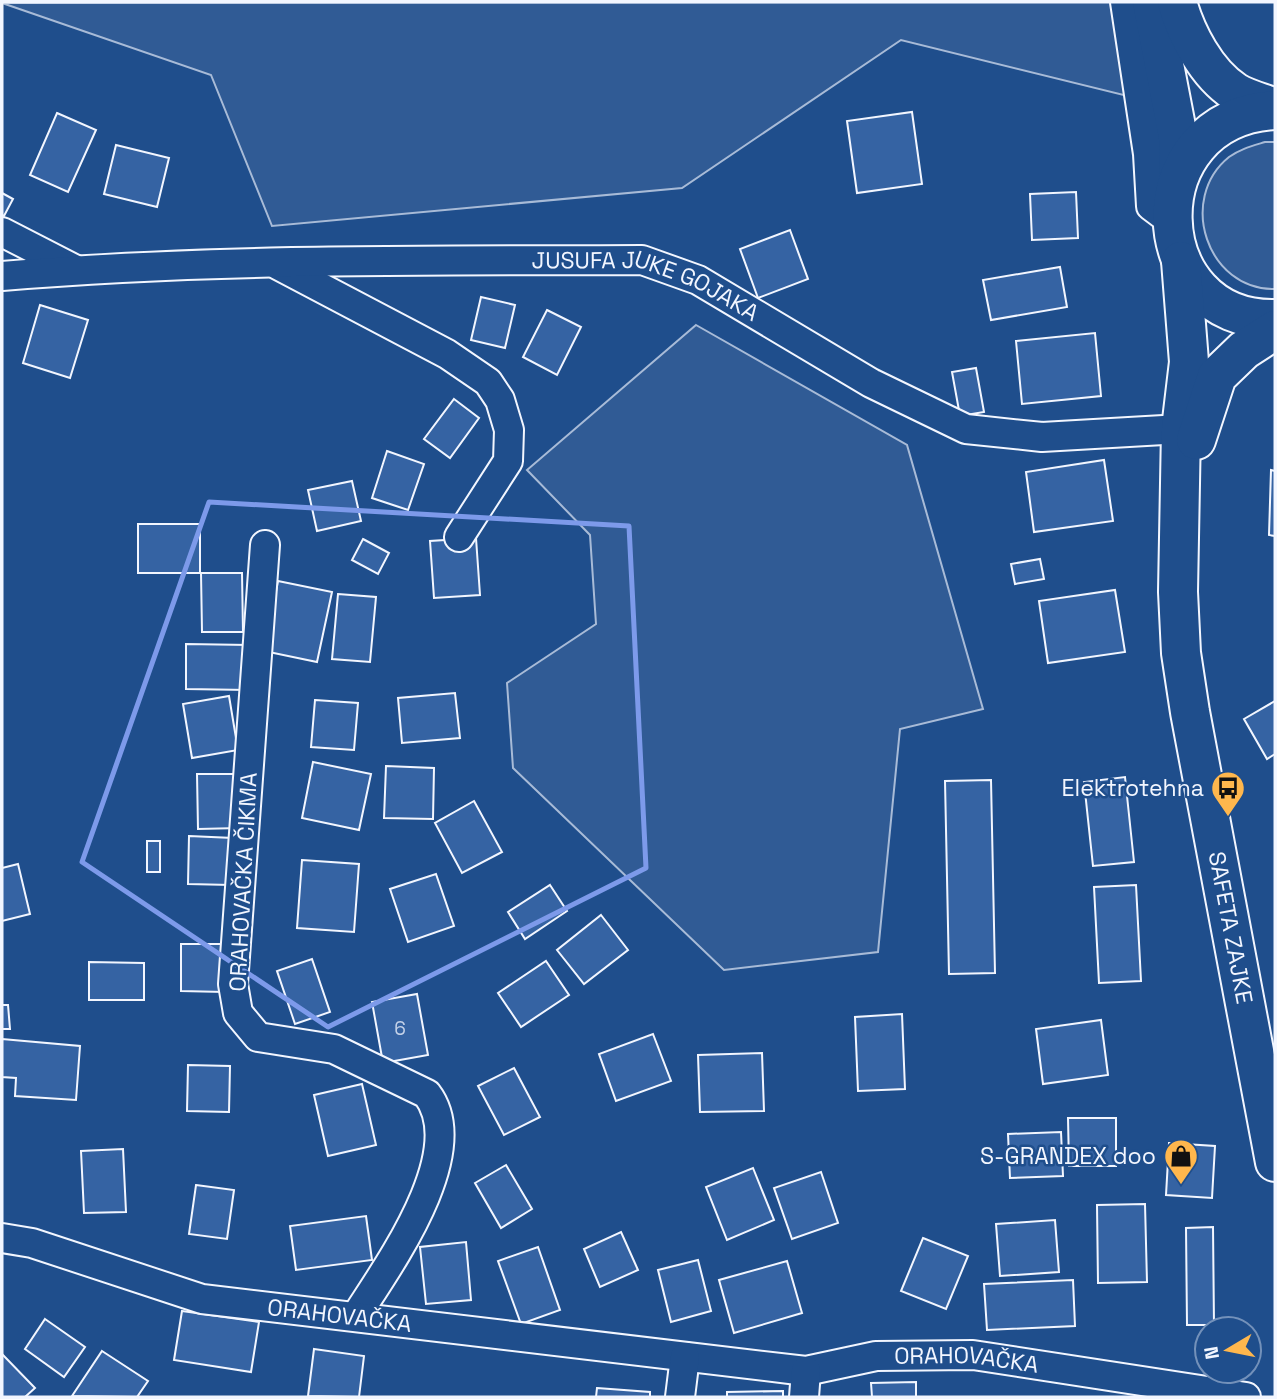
<svg xmlns="http://www.w3.org/2000/svg" width="1277" height="1399" font-family="'Space Grotesk',sans-serif">
<style>
.green{fill:#305b95;stroke:#a8bbd7;stroke-width:2}
.building{fill:#3563a3;stroke:#f2f6ff;stroke-width:2}
.lines{fill:none;stroke-linecap:round;stroke-linejoin:round}
.minor-casing{stroke:#f2f6ff;stroke-width:32}
.secondary-casing{stroke:#f2f6ff;stroke-width:42}
.minor{stroke:#1f4e8c;stroke-width:28}
.secondary{stroke:#1f4e8c;stroke-width:38}
.marked{fill:none;stroke:#7d9aea;stroke-width:5;stroke-linejoin:round}
.labels{text-anchor:middle;stroke-width:5;stroke-linejoin:round;paint-order:stroke}
.number-label{font-size:19px;fill:#c3d1e8}
.street-label{font-size:23px;fill:#f2f6ff;stroke:#1f4e8c}
.poi-label{font-size:23px;fill:#f2f6ff;stroke:#1f4e8c;text-anchor:end}
</style>
<rect width="100%" height="100%" fill="#1f4e8c"/>
<g class="green">
<path d="M1143,2L1160,104L901,40L682,188L272,226L211,75L2,3Z"/>
<path d="M1265,142H1275V289C1207,290 1177,199 1229,157C1240,149 1252,146 1265,142Z"/>
<path d="M696,325L907,445L983,709L900,729L878,952L724,970L513,768L507,683L596,624L590,535L527,470Z"/>
</g>
<g class="building">
<path d="M912,112L922,184L857,193L847,121Z"/>
<path d="M57,113L96,130L68,192L30,175Z"/>
<path d="M116,145L169,158L157,207L104,194Z"/>
<path d="M1076,192L1078,238L1032,240L1030,194Z"/>
<path d="M2,193L13,199L4,216L2,215Z"/>
<path d="M790,230L808,279L758,298L740,249Z"/>
<path d="M1060,267L1067,307L991,320L983,280Z"/>
<path d="M481,297L515,305L505,348L471,340Z"/>
<path d="M40,305L88,320L70,378L23,363Z"/>
<path d="M547,310L581,327L557,375L523,357Z"/>
<path d="M1095,333L1101,396L1022,404L1016,341Z"/>
<path d="M976,368L984,412L960,416L952,372Z"/>
<path d="M454,399L479,418L450,458L424,439Z"/>
<path d="M387,451L424,464L408,510L372,498Z"/>
<path d="M1104,460L1113,521L1034,532L1026,472Z"/>
<path d="M1271,470L1275,471V536L1269,535Z"/>
<path d="M352,481L361,521L317,531L308,490Z"/>
<rect x="138" y="524" width="62" height="49"/>
<path d="M476,538L480,595L434,598L430,541Z"/>
<path d="M363,539L389,553L378,574L352,560Z"/>
<path d="M1040,559L1044,579L1015,584L1011,564Z"/>
<path d="M201,573H242L243,632H202Z"/>
<path d="M278,581L332,592L317,662L264,651Z"/>
<path d="M1115,590L1125,652L1048,663L1039,601Z"/>
<path d="M338,594L376,597L370,662L332,659Z"/>
<path d="M186,644L249,645L248,690L186,689Z"/>
<path d="M455,693L460,738L402,743L398,698Z"/>
<path d="M229,696L238,750L192,758L183,704Z"/>
<path d="M315,700L358,703L354,750L311,747Z"/>
<path d="M1275,701V754L1267,759L1244,719Z"/>
<path d="M313,762L371,774L359,830L302,818Z"/>
<path d="M386,766L434,768L433,819L384,818Z"/>
<path d="M197,774H239L240,828L198,829Z"/>
<path d="M1125,777L1134,862L1093,866L1084,782Z"/>
<path d="M991,780L995,973L949,974L945,781Z"/>
<path d="M474,801L502,852L462,873L435,823Z"/>
<path d="M189,836L233,838L231,885L188,884Z"/>
<rect x="147" y="841" width="13" height="31"/>
<path d="M302,860L359,864L354,932L297,928Z"/>
<path d="M18,864L30,914L2,921V868Z"/>
<path d="M436,874L454,926L408,942L390,889Z"/>
<path d="M550,885L567,911L525,939L508,912Z"/>
<path d="M1136,885L1141,981L1099,983L1094,887Z"/>
<path d="M601,915L628,950L584,984L557,950Z"/>
<path d="M181,944H224V992L181,991Z"/>
<path d="M312,959L330,1012L295,1024L277,971Z"/>
<path d="M546,961L569,995L521,1027L498,993Z"/>
<path d="M89,962L144,963V1000H89Z"/>
<path d="M417,994L428,1055L383,1063L372,1002Z"/>
<path d="M2,1005H8L10,1029H2Z"/>
<path d="M902,1014L905,1089L858,1091L855,1017Z"/>
<path d="M1101,1020L1108,1075L1043,1084L1036,1029Z"/>
<path d="M653,1034L671,1081L616,1101L599,1054Z"/>
<path d="M2,1039L80,1046L76,1100L15,1096L16,1078L2,1077Z"/>
<path d="M762,1053L764,1111L700,1112L698,1055Z"/>
<path d="M188,1065L230,1066L229,1112L187,1111Z"/>
<path d="M514,1068L540,1117L504,1135L478,1086Z"/>
<path d="M362,1084L376,1145L328,1156L314,1095Z"/>
<path d="M1068,1118H1116V1166H1069Z"/>
<path d="M1061,1132L1063,1176L1010,1178L1008,1134Z"/>
<path d="M1169,1143L1215,1146L1212,1198L1166,1195Z"/>
<path d="M123,1149L126,1212L84,1213L81,1151Z"/>
<path d="M506,1165L532,1209L501,1228L475,1183Z"/>
<path d="M753,1168L774,1220L727,1240L706,1187Z"/>
<path d="M821,1172L838,1223L792,1239L774,1188Z"/>
<path d="M196,1185L234,1190L227,1239L189,1234Z"/>
<path d="M1145,1204L1147,1282L1098,1283L1097,1205Z"/>
<path d="M366,1216L372,1260L296,1270L290,1226Z"/>
<path d="M1055,1220L1059,1272L1000,1276L996,1224Z"/>
<path d="M1213,1227L1214,1325H1187L1186,1228Z"/>
<path d="M621,1232L638,1270L600,1287L584,1249Z"/>
<path d="M923,1238L968,1256L946,1309L901,1291Z"/>
<path d="M466,1242L471,1300L426,1304L420,1247Z"/>
<path d="M538,1247L560,1310L521,1324L498,1261Z"/>
<path d="M698,1260L711,1311L671,1322L658,1270Z"/>
<path d="M787,1261L802,1313L734,1333L719,1280Z"/>
<path d="M1073,1280L1075,1326L987,1330L984,1284Z"/>
<path d="M182,1311L259,1322L251,1372L174,1360Z"/>
<path d="M45,1319L85,1347L64,1377L25,1349Z"/>
<path d="M314,1349L364,1356L359,1397L308,1396Z"/>
<path d="M102,1351L148,1381L137,1397L72,1396Z"/>
<path d="M2,1354L35,1388L25,1397H2Z"/>
<path d="M916,1382V1397H872L871,1383Z"/>
<path d="M597,1388L650,1392V1397H596Z"/>
<path d="M783,1391V1397H727V1392Z"/>
</g>
<g class="lines">
<g class="minor-casing">
<g id="minor">
<path d="M1125,2L1148,154L1151,206L1171,221"/>
<path d="M2,232L76,270"/>
<path d="M278,265L447,354L488,382L500,400L509,430L508,461L459,537"/>
<path id="s1" d="M2,276C214,258 429,261 642,260L698,280L871,383L966,429L1042,437L1181,429"/>
<path d="M265,545L233,984L238,1013L258,1037L334,1049L427,1094C471,1152 388,1266 356,1316"/>
<path id="s2" d="M2,1238L32,1243L202,1299L806,1371L876,1356L973,1355L1246,1397"/>
<path d="M680,1397L685,1357"/>
<path d="M804,1397L806,1371"/>
</g>
</g>
<g class="secondary-casing">
<g id="secondary">
<path d="M1152,2L1178,137L1179,175"/>
<path d="M1177,2C1186,34 1206,73 1235,92C1246,99 1263,103 1275,108"/>
<path d="M1275,110C1134,118 1143,322 1275,319"/>
<path id="s3" d="M1181,261L1189,362L1181,429L1178,592L1181,653L1190,712L1275,1162"/>
<path d="M1196,440L1217,376L1244,350L1275,330"/>
</g>
</g>
<use href="#minor" class="minor"/>
<use href="#secondary" class="secondary"/>
</g>
<path class="marked" d="M209,502L629,526L646,868L328,1027L82,862Z"/>
<defs>
<g id="bus-pin" transform="scale(1.75)"><path d="M0 17L-7.5 6A9.5 9.5 0 1 1 7.5 6Z" fill="#ffb74d" stroke="#1f4e8c"/><path d="M-5-6H5V4H4V6H2V4H-2V6H-4V4H-5ZM-3.5-4V0h7V-4ZM-3.5 1.2v1.5H-2V1.2ZM2 1.2v1.5H3.5V1.2Z" fill="#111"/></g>
<g id="shop-pin" transform="scale(1.75)"><path d="M0 17L-7.5 6A9.5 9.5 0 1 1 7.5 6Z" fill="#ffb74d" stroke="#1f4e8c"/><path d="M-5-2.5h2.3a2.7 3.5 0 0 1 5.4 0H5L5.5 6h-11ZM-1.5-2.5h3a1.5 2.3 0 0 0-3 0Z" fill="#111"/></g>
</defs>
<g fill-rule="evenodd">
<use href="#bus-pin" x="1228" y="788"/>
<use href="#shop-pin" x="1181" y="1156"/>
</g>
<g class="labels">
<g class="number-label">
<text x="400" y="1035">6</text>
</g>
<g class="street-label">
<text dy="8" stroke="none"><textPath href="#s1" startOffset="649">JUSUFA JUKE GOJAKA</textPath></text>
<text transform="translate(243 882) rotate(-87)" y="8">ORAHOVAČKA ČIKMA</text>
<text dy="8" stroke="none"><textPath href="#s3" startOffset="672">SAFETA ZAJKE</textPath></text>
<text dy="8" stroke="none"><textPath href="#s2" startOffset="348">ORAHOVAČKA</textPath></text>
<text dy="8" stroke="none"><textPath href="#s2" startOffset="980">ORAHOVAČKA</textPath></text>
</g>
<g class="poi-label">
<text x="1204" y="796">Elektrotehna</text>
<text x="1156" y="1164">S-GRANDEX doo</text>
</g>
</g>
<rect width="1277" height="1399" fill="none" stroke="#f2f6ff" stroke-width="7"/>
<g transform="translate(1228 1350) rotate(260)"><circle r="33" fill="#1f4e8c" stroke="#7391ba" stroke-width="2"/>
<path d="M0-5L12 26L0 18L-12 26Z" fill="#ffb74d"/>
<text y="-10" font-size="19" font-weight="bold" text-anchor="middle" fill="#f2f6ff">N</text>
</g>
</svg>
